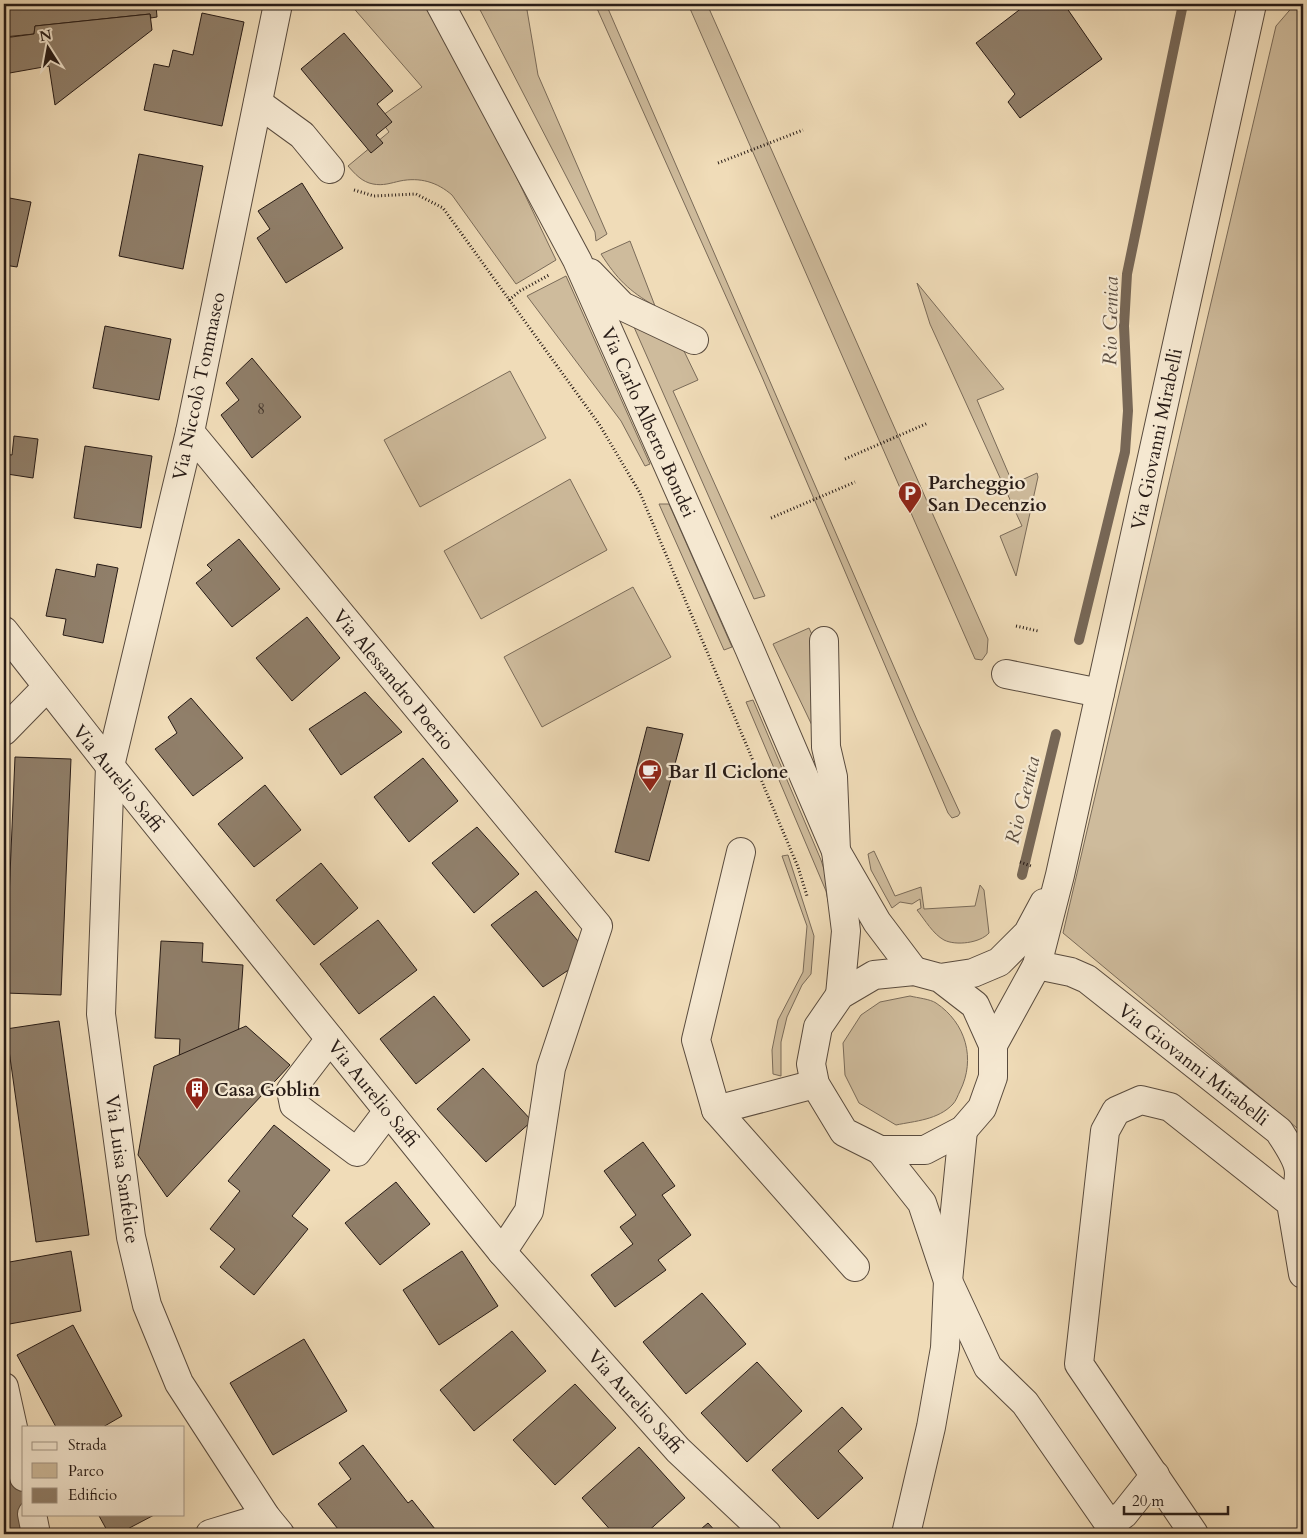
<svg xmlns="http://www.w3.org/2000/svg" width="1307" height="1538" font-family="Cardo,serif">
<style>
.green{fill:#cebb9c;stroke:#7a6b59}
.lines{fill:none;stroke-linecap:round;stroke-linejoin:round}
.stream{stroke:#776756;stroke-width:10}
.building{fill:#907f6a;stroke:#271b16}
.minor-casing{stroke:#594b3e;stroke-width:30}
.path{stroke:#271b16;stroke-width:3;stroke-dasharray:1 2.5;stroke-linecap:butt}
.minor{stroke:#f5e8d1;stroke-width:28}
.labels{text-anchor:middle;stroke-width:4.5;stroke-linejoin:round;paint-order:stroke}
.number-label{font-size:16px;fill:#41342b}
.street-label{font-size:19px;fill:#271b16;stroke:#f5e8d1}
.poi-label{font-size:19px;font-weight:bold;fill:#271b16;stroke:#f5e8d1;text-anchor:start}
.water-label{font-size:20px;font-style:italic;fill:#5c4e41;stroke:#f5e8d1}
</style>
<rect width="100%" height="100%" fill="#f0dcb8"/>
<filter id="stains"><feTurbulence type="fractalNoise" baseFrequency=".004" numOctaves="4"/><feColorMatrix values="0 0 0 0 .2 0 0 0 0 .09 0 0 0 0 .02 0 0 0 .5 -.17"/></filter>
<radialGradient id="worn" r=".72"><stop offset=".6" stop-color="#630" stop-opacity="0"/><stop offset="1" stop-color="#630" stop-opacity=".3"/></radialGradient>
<g class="green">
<path d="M350,4H434L556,260L516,284L452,195C437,182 420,177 400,181C391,183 383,186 373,184C362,182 355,174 348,166L389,132L379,118L422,87Z"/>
<path d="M477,4H526L538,75L607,234L596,241L595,232Z"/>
<path d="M595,4H606L917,720L960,813L958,816L952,818L948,813L762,377Z"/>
<path d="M688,4H707L988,639L987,653L982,660L975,659Z"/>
<path d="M1295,4H1303V1133L1063,933L1276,26Z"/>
<path d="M630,241L655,306C629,291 617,279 601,254Z"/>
<path d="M566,276L650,464L645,466L621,421L527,296Z"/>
<path d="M917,283L1004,389L977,400L1013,484L1037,473L1038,477L1016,576L1000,536L1022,526L930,324Z"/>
<path d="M630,318L683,349L698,380L673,391L765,596L754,599Z"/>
<path d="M510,371L546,438L420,507L384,440Z"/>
<path d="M570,479L607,550L481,619L444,551Z"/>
<path d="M659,504H669L732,647L724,650Z"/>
<path d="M633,587L671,657L542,727L504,657Z"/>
<path d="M809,628L819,650L820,742L773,644Z"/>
<path d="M753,700L821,860L831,891L830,910L826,891L746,702Z"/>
<path d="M874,851L895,896L921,887L924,909L975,906L980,885L984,890L989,933C980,943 956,946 944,940C933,934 925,920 917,910L921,908L920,899L912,904L900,902L892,908L871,870L868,854Z"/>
<path d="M788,855L814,936L811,974L802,985L787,1017L781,1042V1076L773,1074L772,1050L778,1020L803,972L807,926L782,856Z"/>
<path d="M910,996C918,998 930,999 936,1003C966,1023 976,1059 960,1091C958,1095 956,1101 953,1104C938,1120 915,1121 896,1125L859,1103L845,1075L843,1043L861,1015L880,1002Z"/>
</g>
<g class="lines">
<g class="stream">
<path d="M1079,640L1125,452L1128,411L1124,326L1127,274L1183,4"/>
<path d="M1022,875L1056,734"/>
</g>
</g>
<g class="building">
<path d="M4,4H160L156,5L157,17L151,18L150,14L35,26L34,34L4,37Z"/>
<path d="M1027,4H1064L1102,59L1020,118L1008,102L1015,94L976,43Z"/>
<path d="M202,13L244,22L222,126L144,110L154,64L169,67L173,50L193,55Z"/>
<path d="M150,14L152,30L55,105L49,66L4,74V38L34,34L35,26Z"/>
<path d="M344,33L393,91L377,104L392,122L376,135L383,143L371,153L301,69Z"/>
<path d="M139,154L203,166L183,269L119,256Z"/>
<path d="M302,183L343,248L286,283L257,238L270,229L258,211Z"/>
<path d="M4,197L31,202L17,267L4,265Z"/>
<path d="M105,326L171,339L159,400L93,388Z"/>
<path d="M252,358L301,417L252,458L221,415L239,400L226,383Z"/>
<path d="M14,436L38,439L33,478L7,474L4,501V454L12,455Z"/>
<path d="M85,446L152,456L141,528L74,518Z"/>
<path d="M239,539L280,589L232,627L196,583L212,570L207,565Z"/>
<path d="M97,564L118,568L103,643L63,635L66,619L46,616L56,569L95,577Z"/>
<path d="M307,617L340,658L292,701L256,658Z"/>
<path d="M365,692L402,732L341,775L309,729Z"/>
<path d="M191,698L243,758L193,796L155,749L177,733L168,717Z"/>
<path d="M647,727L683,734L649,861L615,852Z"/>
<path d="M15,757L71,759L61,995L5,993Z"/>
<path d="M423,758L458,801L409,842L374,797Z"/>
<path d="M265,785L301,830L254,867L218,824Z"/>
<path d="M477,827L519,874L474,913L432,863Z"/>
<path d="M321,863L358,908L314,945L276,900Z"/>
<path d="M536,891L578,941L573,967L543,987L491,925Z"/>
<path d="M378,920L417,970L359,1014L320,964Z"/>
<path d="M161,941L203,943L202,962L243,965L238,1038L274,1066L237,1112L222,1122L166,1079L179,1061L180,1039L155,1038Z"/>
<path d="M434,996L470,1040L416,1084L380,1039Z"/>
<path d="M59,1021L89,1235L36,1242L6,1029Z"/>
<path d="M246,1026L290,1065L167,1197L138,1155L154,1066Z"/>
<path d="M483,1068L532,1121L486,1162L437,1109Z"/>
<path d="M274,1125L330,1170L292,1216L308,1229L254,1295L220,1267L235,1249L210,1229L240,1191L228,1181Z"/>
<path d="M643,1142L675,1186L662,1195L691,1235L658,1260L666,1270L615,1307L591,1275L633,1244L620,1227L636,1215L604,1171Z"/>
<path d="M396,1182L430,1224L380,1265L345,1223Z"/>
<path d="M71,1251L81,1311L4,1325V1263Z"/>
<path d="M462,1251L498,1306L439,1345L403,1290Z"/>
<path d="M702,1293L746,1344L686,1394L643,1342Z"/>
<path d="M73,1325L122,1416L103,1427H56L17,1355Z"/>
<path d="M512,1331L546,1371L474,1431L440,1390Z"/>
<path d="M304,1339L347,1411L273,1455L230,1383Z"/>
<path d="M757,1362L802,1411L747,1462L701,1413Z"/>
<path d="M575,1384L616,1428L555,1485L513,1440Z"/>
<path d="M842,1407L862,1429L838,1451L863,1478L818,1519L772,1470Z"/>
<path d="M4,1440L24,1460V1514L40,1534H4Z"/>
<path d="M363,1445L408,1503L412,1500L439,1534H342L318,1504L351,1479L339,1463Z"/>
<path d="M639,1447L685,1498L645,1534H614L582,1498Z"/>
<path d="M98,1514H156L118,1534H109Z"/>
<path d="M708,1523L718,1534H695Z"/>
</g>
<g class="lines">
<g class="minor-casing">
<g id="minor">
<path d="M278,4L190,432L110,766L101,1014L131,1237L147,1305L179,1383L266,1517L280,1534"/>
<path d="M440,4L577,260L749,648L836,851L877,922L914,971"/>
<path d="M258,103L302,135L330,169"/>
<path d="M590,273L622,306L694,340"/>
<path d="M190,432L598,926L551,1068L529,1211L502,1252"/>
<path d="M4,631L110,766L502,1252L678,1450L767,1534"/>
<path d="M824,641L826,747L833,777L836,851L846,931L840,995"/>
<path d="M1006,674L1100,693"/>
<path d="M4,731L47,687"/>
<path d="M741,852L696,1040L716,1110L855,1267"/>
<path d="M1037,965L1071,972L1087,979L1279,1131C1297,1160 1307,1169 1291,1203"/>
<path d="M940,978L975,1005L993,1045V1077L982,1108L963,1130L925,1150H880L844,1132L815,1084L811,1064L818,1027L840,995L874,975L914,971L940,978L973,973L999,962L1028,933L1044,903"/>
<path d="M330,1039L291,1090L294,1105L357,1152L388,1111"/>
<path d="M993,1045L1037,965L1060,875L1252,4"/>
<path d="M716,1110L815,1084"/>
<path d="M880,1150L922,1203L948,1281L988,1367L1025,1403L1116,1534"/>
<path d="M4,1387L24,1477"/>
<path d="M32,1514L36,1534"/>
<path d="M1109,1525L1124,1514L1155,1475"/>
<path d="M210,1534L266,1517"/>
<path d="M906,1534L931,1427L945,1348L948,1281L963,1130"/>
<path d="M1194,1534L1079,1364L1105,1131L1116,1111L1141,1100L1170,1107L1291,1203L1303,1274"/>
</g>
</g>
<g class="path">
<path d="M718,163L803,130"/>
<path d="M354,190L374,196L416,194L443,208L599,424L640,493L798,867L807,896"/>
<path d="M509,300L520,291L549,275"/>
<path d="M845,459L928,423"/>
<path d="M771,518L855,482"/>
<path d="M1016,626L1038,631"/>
<path d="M1020,862L1031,866"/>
</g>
<use href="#minor" class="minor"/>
</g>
<defs>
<g id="parking-pin" transform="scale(1.25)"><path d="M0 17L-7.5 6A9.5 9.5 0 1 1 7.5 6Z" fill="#8f2418" stroke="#f5e8d1"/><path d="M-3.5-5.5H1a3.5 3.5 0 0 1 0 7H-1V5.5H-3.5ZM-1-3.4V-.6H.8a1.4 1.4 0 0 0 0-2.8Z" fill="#fff"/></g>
<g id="cafe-pin" transform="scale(1.25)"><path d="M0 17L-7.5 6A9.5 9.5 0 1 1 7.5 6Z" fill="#8f2418" stroke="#f5e8d1"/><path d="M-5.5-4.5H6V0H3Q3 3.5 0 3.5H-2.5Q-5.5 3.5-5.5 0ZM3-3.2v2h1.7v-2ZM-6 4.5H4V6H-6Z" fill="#fff"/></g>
<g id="building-pin" transform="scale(1.25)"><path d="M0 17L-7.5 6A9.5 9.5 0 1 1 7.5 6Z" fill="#8f2418" stroke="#f5e8d1"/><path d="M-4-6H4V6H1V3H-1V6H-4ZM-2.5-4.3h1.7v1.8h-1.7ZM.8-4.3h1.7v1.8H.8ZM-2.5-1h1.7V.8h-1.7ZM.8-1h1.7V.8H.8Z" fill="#fff"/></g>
</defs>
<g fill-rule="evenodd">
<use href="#parking-pin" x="910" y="493"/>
<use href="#cafe-pin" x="650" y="771"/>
<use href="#building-pin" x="197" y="1089"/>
</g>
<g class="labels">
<g class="number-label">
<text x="261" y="414">8</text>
</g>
<g class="street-label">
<text transform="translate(198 386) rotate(-78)" y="7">Via Niccolò Tommaseo</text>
<text transform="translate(649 422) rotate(66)" y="7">Via Carlo Alberto Bondei</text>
<text transform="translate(1156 439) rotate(-78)" y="7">Via Giovanni Mirabelli</text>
<text transform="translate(394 679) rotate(50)" y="7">Via Alessandro Poerio</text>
<text transform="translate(119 778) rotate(51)" y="7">Via Aurelio Saffi</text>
<text transform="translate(1194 1064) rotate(38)" y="7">Via Giovanni Mirabelli</text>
<text transform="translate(374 1093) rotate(51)" y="7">Via Aurelio Saffi</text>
<text transform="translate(123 1169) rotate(82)" y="7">Via Luisa Sanfelice</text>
<text transform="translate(636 1401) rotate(48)" y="7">Via Aurelio Saffi</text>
</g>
<g class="poi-label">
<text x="928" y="489">Parcheggio<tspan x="928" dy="22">San Decenzio</tspan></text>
<text x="668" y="778">Bar Il Ciclone</text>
<text x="214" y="1096">Casa Goblin</text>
</g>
<g class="water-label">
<text transform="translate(1110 321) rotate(-89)" y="7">Rio Genica</text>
<text transform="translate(1022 800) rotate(-76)" y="7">Rio Genica</text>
</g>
</g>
<rect width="1307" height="1538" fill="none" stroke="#f0dcb8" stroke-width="20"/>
<rect x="5" y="5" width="1297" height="1528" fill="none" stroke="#271b16" stroke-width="2.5"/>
<rect x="10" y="10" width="1287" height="1518" fill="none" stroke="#271b16"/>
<rect x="22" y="1426" width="162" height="90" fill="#f5e8d1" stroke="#a39686"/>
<rect x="32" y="1442" width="25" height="8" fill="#f5e8d1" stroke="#a39686"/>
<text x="68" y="1450" font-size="15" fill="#271b16">Strada</text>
<rect x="32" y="1463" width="25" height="15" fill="#cebb9c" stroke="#a39686"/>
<text x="68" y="1476" font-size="15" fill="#271b16">Parco</text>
<rect x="32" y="1488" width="25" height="15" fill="#907f6a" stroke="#a39686"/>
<text x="68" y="1500" font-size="15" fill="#271b16">Edificio</text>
<g transform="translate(48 48) rotate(349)" stroke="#f5e8d1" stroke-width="4" paint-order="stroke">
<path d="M0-4L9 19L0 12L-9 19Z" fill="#271b16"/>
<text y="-8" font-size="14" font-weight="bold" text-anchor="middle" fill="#271b16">N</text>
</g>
<path d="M1124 1506v8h104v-8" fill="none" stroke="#271b16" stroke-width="2.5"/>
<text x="1132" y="1506" font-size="15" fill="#271b16" stroke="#f5e8d1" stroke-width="4" paint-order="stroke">20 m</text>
<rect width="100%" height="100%" filter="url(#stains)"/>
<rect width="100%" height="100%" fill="url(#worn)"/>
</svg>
